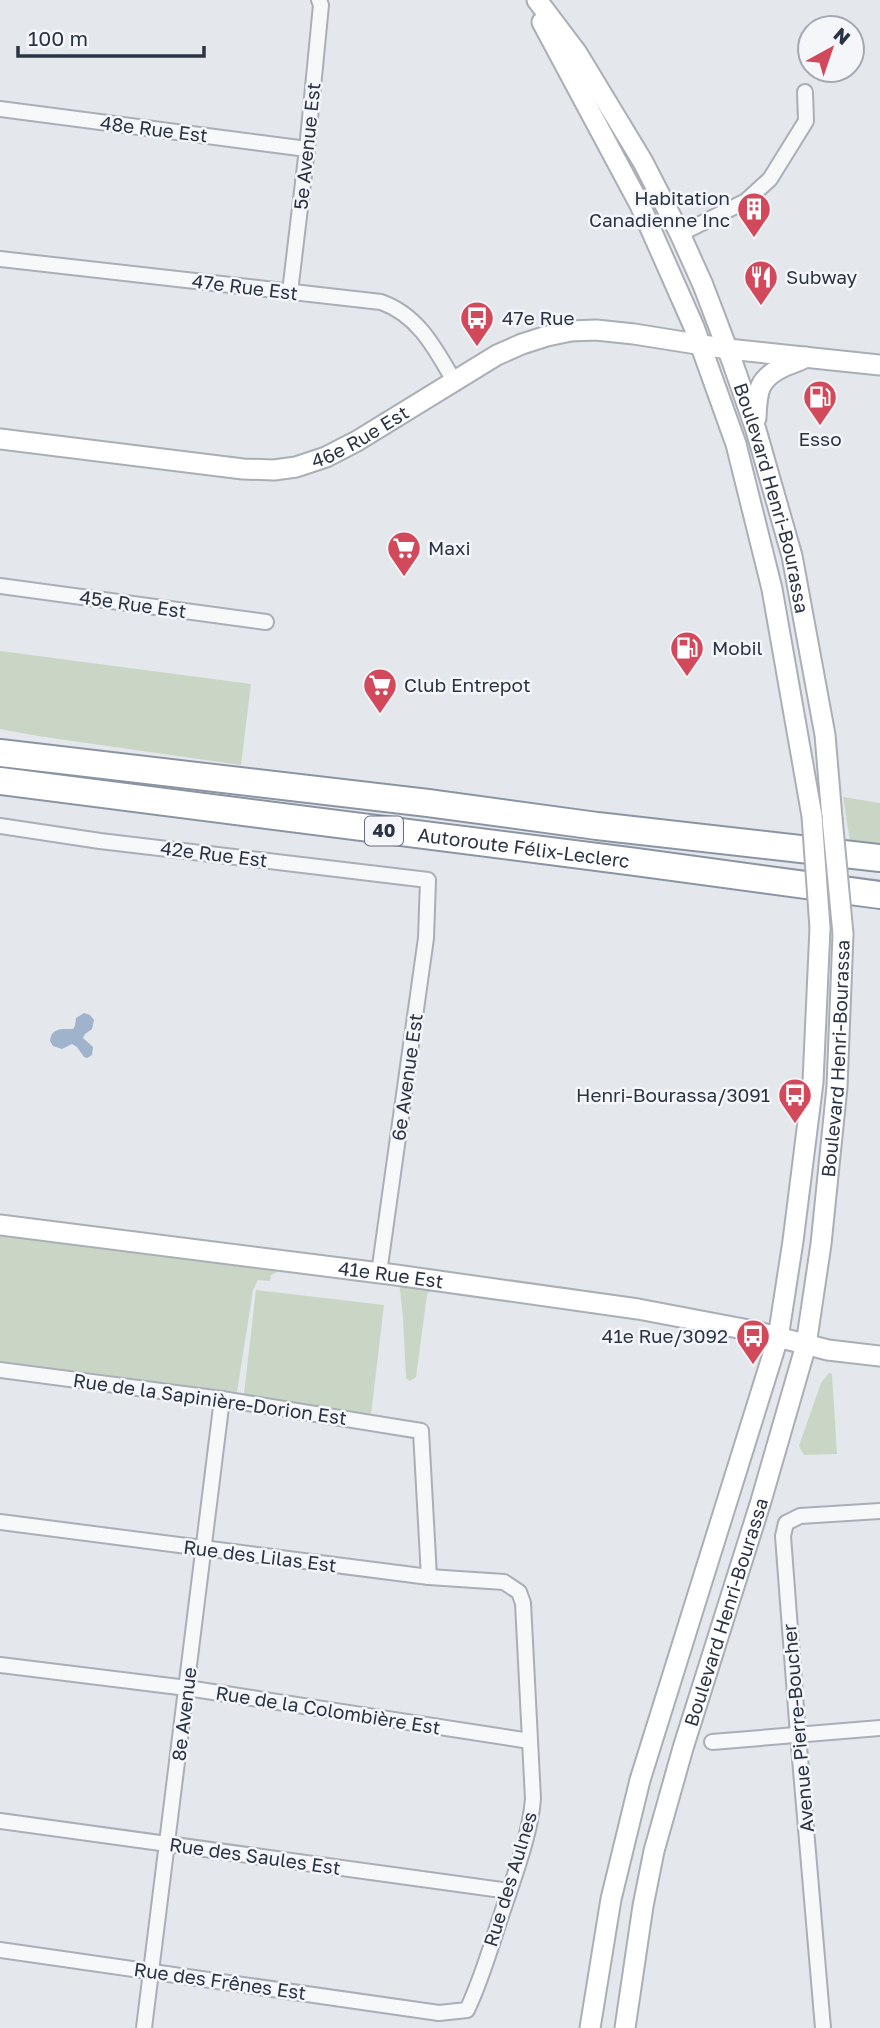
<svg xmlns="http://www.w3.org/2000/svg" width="880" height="2028" font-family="'Golos Text',sans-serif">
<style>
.green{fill:#c9d6c5}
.water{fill:#9fb4cc}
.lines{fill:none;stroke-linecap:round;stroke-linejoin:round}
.street-casing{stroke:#a9aeb7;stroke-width:18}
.secondary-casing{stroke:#a9aeb7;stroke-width:23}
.highway-casing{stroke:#8b94a3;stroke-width:30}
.street{stroke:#f7f8fa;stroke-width:14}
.secondary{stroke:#fff;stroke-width:19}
.highway{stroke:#fff;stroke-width:26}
.secondary-bridge-casing{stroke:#a9aeb7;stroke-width:23;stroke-linecap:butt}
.secondary-bridge{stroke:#fff;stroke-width:19}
.labels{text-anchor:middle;stroke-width:5;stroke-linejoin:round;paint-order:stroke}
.shield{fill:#f4f6f9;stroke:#676e7b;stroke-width:2}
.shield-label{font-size:18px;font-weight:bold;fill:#2b3445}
.street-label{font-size:19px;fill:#2b3445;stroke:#f4f6f9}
.poi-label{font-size:19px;fill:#2b3445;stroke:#f4f6f9;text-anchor:start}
</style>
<rect width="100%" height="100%" fill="#e4e7ec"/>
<g class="green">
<path d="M0,651L251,684L241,765L38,736L0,729Z"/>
<path d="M843,797L880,803V846L850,842Z"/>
<path d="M0,1231L278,1267L277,1272L271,1275L270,1281L258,1280L253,1290L237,1392L0,1361Z"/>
<path d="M399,1282L432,1287L427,1295L416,1377L410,1381L406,1378L403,1317Z"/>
<path d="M256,1290L384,1305L370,1423L243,1402Z"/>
<path d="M829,1373L832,1374L837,1454L804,1455L799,1446L821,1383Z"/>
</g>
<path class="water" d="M84,1013L90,1015L94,1020L92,1029L85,1034L83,1038L93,1047L92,1055L87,1058L84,1057L77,1047L72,1044L62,1049L53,1046L50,1041C51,1027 63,1029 73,1029L75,1026L76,1018Z"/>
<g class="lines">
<g class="street-casing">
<g id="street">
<path d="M0,109L307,149"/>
<path d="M680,234L746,201L770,179L806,121L805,92"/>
<path d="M0,259L381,302C418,315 435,348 454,381"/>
<path d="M290,292L307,149L321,5L319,0"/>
<path d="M0,586L266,622"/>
<path d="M0,826L100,841L428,880L426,938L379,1273"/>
<path d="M0,1370L222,1399L421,1431L429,1577"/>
<path d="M0,1522L429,1577L504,1582L519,1592L523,1603L533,1799C530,1837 512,1882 500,1919C490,1949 481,1981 467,2010L439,2013L0,1950"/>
<path d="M0,1665L187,1688L530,1741"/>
<path d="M712,1742L880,1728"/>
<path d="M0,1821L509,1891"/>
<path d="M144,2028L222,1399"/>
<path d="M823,2028L798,1735L783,1536L786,1523L800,1516L880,1511"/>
</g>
</g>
<g class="secondary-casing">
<g id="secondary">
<path id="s1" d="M537,0L577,53L643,162L680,234L703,285L733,364L756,430L792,556L825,735L832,818"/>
<path d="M542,22L640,205L694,327L736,444L772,589L812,816"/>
<path d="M756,418C757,391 758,378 785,366C792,363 800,361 806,357"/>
<path id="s2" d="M0,439L243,469L274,470L296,467L326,457L357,441L497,355L522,344L547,336L571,331L596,330L634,334L728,349L880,365"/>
<path id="s3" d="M0,1225L396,1275L638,1309L754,1331L828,1350L880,1356"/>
<path d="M590,2028L611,1899L640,1780L778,1338L793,1241L813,1082L820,928"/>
<path id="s4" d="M625,2028L643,1906L654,1851L683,1748L761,1501L806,1345L821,1244L837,1087L843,934"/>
</g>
</g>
<g class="highway-casing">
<g id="highway">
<path d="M0,753L428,803L597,826L880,858"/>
<path id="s5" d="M0,781L636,862L880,895"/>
</g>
</g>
<use href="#street" class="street"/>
<use href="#secondary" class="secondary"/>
<use href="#highway" class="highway"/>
<g class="secondary-bridge-casing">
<g id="secondary-bridge">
<path d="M812,816L820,928"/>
<path d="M832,818L843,934"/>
</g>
</g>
<use href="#secondary-bridge" class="secondary-bridge"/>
</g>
<defs>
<g id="building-pin" transform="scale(1.75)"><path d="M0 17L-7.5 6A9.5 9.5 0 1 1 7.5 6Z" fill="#d1495b" stroke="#f4f6f9"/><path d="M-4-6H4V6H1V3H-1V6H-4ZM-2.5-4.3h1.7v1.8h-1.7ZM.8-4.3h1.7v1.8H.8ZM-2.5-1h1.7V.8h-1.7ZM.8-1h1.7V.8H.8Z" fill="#fff"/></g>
<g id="restaurant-pin" transform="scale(1.75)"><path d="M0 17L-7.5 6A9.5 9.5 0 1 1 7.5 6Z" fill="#d1495b" stroke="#f4f6f9"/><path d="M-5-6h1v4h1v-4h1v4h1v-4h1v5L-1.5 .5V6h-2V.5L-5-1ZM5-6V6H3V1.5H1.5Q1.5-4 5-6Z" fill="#fff"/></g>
<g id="bus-pin" transform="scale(1.75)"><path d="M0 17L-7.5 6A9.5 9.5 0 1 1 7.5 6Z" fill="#d1495b" stroke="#f4f6f9"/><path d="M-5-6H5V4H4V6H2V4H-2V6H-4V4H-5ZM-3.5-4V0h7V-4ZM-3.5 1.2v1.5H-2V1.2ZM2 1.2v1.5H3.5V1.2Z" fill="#fff"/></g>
<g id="fuel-pin" transform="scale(1.75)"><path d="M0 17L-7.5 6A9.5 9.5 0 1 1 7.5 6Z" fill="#d1495b" stroke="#f4f6f9"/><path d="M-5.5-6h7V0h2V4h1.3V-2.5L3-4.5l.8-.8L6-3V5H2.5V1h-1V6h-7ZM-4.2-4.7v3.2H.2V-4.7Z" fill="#fff"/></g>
<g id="supermarket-pin" transform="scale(1.75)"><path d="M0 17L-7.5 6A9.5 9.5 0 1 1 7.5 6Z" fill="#d1495b" stroke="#f4f6f9"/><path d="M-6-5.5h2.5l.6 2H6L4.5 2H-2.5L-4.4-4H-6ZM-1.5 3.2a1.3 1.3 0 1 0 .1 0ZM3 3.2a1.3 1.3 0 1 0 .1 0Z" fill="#fff"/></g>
</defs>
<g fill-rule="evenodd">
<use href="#building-pin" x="754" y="209"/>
<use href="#restaurant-pin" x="761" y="277"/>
<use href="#bus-pin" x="477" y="318"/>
<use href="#fuel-pin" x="820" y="397"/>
<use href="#supermarket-pin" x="404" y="548"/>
<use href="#fuel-pin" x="687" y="648"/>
<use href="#supermarket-pin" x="380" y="685"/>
<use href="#bus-pin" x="795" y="1095"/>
<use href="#bus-pin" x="753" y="1336"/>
</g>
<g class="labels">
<rect class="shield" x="365" y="816.5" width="38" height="29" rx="5"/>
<g class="shield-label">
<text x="384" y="837">40</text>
</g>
<g class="street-label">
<text transform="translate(154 129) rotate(7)" y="7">48e Rue Est</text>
<text transform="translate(307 146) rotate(-84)" y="7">5e Avenue Est</text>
<text transform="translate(245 287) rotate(7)" y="7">47e Rue Est</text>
<text dy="7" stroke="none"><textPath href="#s2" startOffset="369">46e Rue Est</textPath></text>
<text dy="7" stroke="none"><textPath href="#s1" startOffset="555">Boulevard Henri-Bourassa</textPath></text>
<text transform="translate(133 604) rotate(8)" y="7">45e Rue Est</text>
<text dy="7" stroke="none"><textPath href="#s5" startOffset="528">Autoroute Félix-Leclerc</textPath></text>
<text transform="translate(214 854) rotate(7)" y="7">42e Rue Est</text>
<text dy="7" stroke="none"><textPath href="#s4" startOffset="996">Boulevard Henri-Bourassa</textPath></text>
<text transform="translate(407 1077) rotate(-82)" y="7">6e Avenue Est</text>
<text dy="7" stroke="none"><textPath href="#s3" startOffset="394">41e Rue Est</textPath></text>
<text transform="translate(210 1399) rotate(8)" y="7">Rue de la Sapinière-Dorion Est</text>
<text transform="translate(260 1556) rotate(7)" y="7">Rue des Lilas Est</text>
<text dy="7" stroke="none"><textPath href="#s4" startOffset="429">Boulevard Henri-Bourassa</textPath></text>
<text transform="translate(328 1710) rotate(9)" y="7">Rue de la Colombière Est</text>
<text transform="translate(184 1714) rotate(-83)" y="7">8e Avenue</text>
<text transform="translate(798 1728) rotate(-95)" y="7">Avenue Pierre-Boucher</text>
<text transform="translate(255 1856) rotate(8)" y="7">Rue des Saules Est</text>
<text transform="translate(510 1879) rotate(-73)" y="7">Rue des Aulnes</text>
<text transform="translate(220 1981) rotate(8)" y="7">Rue des Frênes Est</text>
</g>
<g class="poi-label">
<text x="730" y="205" text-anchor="end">Habitation<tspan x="730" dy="22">Canadienne Inc</tspan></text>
<text x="786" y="284">Subway</text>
<text x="502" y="325">47e Rue</text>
<text x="820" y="446" text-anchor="middle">Esso</text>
<text x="428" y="555">Maxi</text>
<text x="712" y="655">Mobil</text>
<text x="404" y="692">Club Entrepot</text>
<text x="770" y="1102" text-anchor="end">Henri-Bourassa/3091</text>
<text x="728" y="1343" text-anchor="end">41e Rue/3092</text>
</g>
</g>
<g transform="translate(831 49) rotate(40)"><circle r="33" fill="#f4f6f9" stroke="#a4a8b1" stroke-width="2"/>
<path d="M0-5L12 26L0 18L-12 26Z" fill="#d1495b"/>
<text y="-10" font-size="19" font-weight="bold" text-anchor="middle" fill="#2b3445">N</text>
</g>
<path d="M18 46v10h186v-10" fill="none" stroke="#2b3445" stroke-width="3.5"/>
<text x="28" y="46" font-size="21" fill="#2b3445" stroke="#f4f6f9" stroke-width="5" paint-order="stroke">100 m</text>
</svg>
